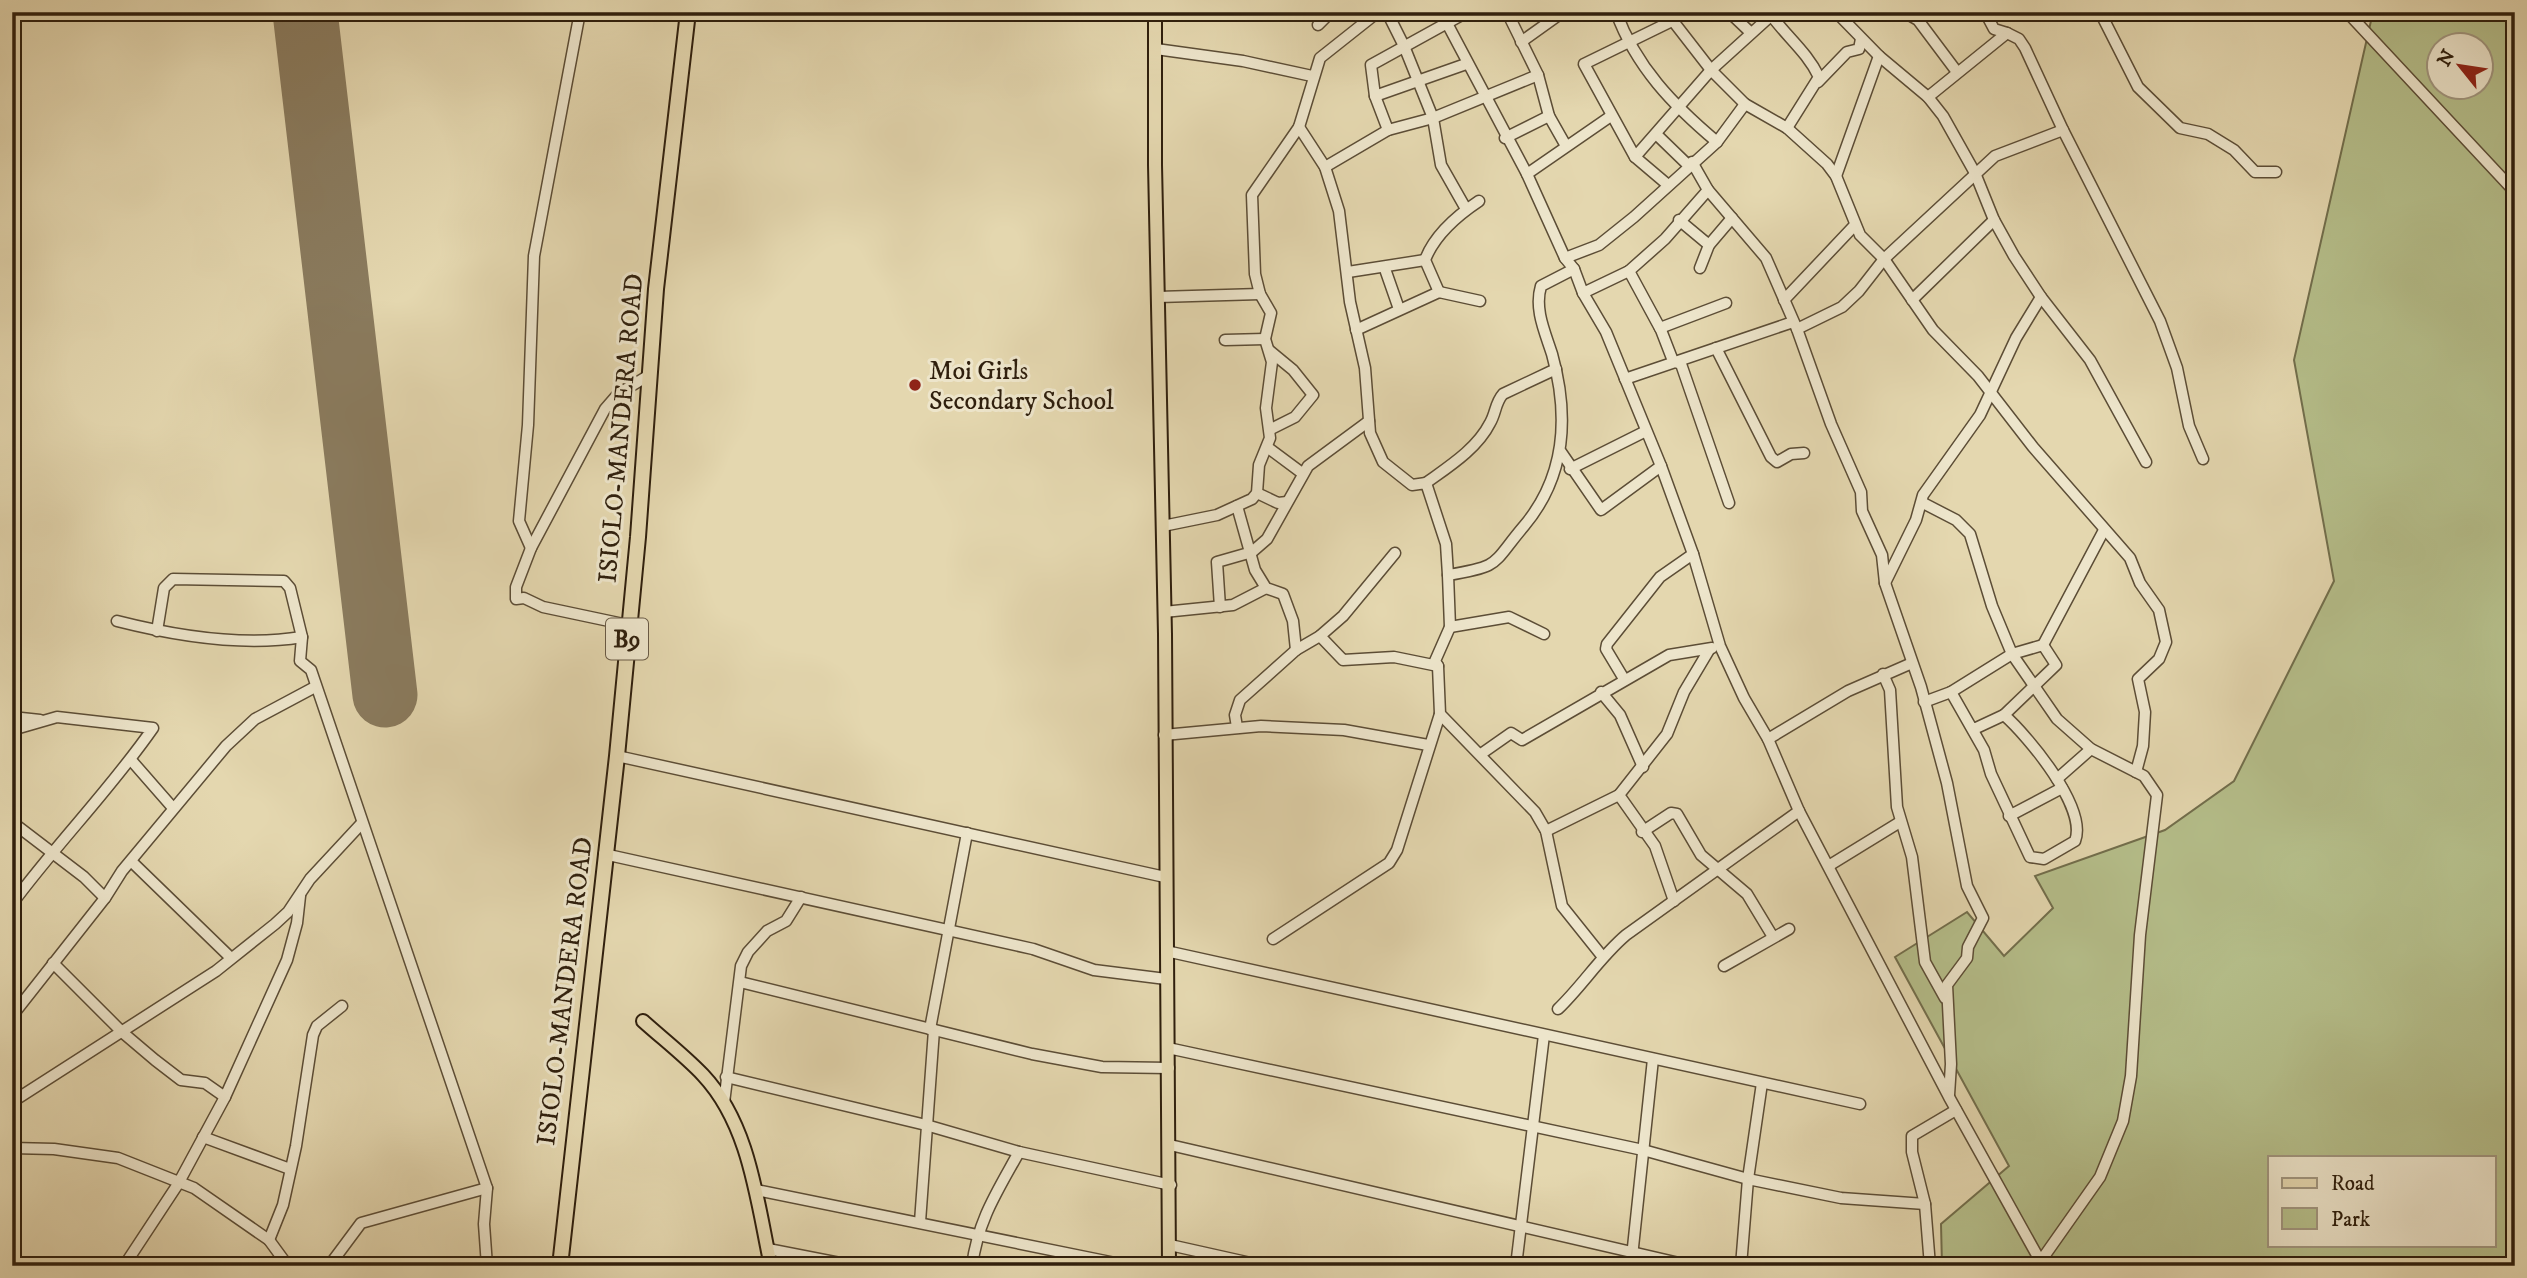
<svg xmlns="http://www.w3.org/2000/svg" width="2527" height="1278" font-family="'IM FELL DW Pica',serif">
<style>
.green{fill:#b5be8a;stroke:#726e4c;stroke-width:2;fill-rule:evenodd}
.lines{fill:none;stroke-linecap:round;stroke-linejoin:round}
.runway{stroke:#8a7b5e;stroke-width:65}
.minor-casing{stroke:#5c4d36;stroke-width:13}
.major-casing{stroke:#2f1f0d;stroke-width:16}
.highway-casing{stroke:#2f1f0d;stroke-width:18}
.minor{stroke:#ede5cb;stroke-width:10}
.major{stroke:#e4d7af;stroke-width:12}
.highway{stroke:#e4d7af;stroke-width:14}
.poi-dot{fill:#8f2418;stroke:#ede5cb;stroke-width:2.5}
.labels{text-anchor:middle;stroke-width:6;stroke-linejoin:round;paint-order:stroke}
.shield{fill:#ede5cb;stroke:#685a46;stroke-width:2}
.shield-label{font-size:24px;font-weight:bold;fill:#2f1f0d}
.poi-label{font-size:26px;fill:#2f1f0d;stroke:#ede5cb;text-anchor:start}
.street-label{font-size:26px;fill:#2f1f0d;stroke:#ede5cb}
</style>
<rect width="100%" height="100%" fill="#e4d7af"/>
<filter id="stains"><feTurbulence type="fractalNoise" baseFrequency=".00286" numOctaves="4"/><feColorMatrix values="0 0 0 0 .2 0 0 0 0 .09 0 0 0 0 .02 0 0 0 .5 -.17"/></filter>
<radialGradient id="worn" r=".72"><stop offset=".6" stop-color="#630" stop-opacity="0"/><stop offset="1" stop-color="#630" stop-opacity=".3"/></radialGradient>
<path class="green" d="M2373,12H2515V1266H1942L1941,1224L2009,1166L1895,957L1967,912L2004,956L2053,908L2035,876L2165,830L2234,781L2334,581L2294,360ZM2440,46H2482V88H2440ZM2270,1157H2494V1245H2270Z"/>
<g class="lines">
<path class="runway" d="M305,12L385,695"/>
<g class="minor-casing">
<g id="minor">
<path d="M1387,12L1404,46L1433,118L1441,165L1466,209"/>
<path d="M1441,12L1527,174L1565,258L1574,269L1583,293L1606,332L1661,466L1693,554L1720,646L1744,698L1768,739L1799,811L1949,1097L2043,1266"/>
<path d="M1507,12L1538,75L1549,116L1566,146"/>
<path d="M1616,12C1636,67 1673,105 1717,142"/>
<path d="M1666,12L1711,70L1745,104L1787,128L1827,164L1836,176L1860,235L1884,259L1933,330L1978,376L2033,447L2130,558L2140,583L2159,610L2166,642L2159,659L2138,679L2145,712L2143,746L2136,772"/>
<path d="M1729,12L1750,32"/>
<path d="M1836,12L1879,56L1928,97L1943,116L1975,173L1994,220L2014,256L2041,297L2090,360L2146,462"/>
<path d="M1904,12L1918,20L1957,72"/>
<path d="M2100,12L2138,87L2180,128L2208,134L2234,150L2255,172H2276"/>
<path d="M2347,12L2515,192"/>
<path d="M1771,15C1787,37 1807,52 1819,77L1787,128"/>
<path d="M1318,25L1331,12"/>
<path d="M2007,33L2019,39L2025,48L2063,130L2160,321L2177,368L2189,426L2203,459"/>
<path d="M1521,42L1563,12"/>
<path d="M1156,49L1243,61L1312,76"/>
<path d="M1818,82L1847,52L1859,49L1861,39"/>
<path d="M1375,96L1466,64"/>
<path d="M1928,97L2007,33L1994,29L1985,12"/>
<path d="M1299,127L1325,167L1339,211L1350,302L1365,368L1370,433L1383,462L1412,485L1426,483L1446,544L1448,575L1450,627L1435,661L1438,666L1440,714L1535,812L1546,831L1562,906L1602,956"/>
<path d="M1388,130L1375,96L1371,65L1467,12"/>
<path d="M1656,134L1688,165"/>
<path d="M1505,138L1549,116"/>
<path d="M1635,157L1584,64L1672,21"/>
<path d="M1692,162L1708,190L1766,258L1797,329L1831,424L1861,492L1862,511L1882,555L1885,583L1921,687L1947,783L1967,886L1983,918L1968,947L1967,958L1947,985L1951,1064L1949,1095"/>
<path d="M1325,167L1388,130L1433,118L1538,75"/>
<path d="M1527,174L1611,116"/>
<path d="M1836,176L1879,56"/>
<path d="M1668,185L1635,157L1711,70L1775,12"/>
<path d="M1679,220L1709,245"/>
<path d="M1565,258L1599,245L1634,217L1717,142L1745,104"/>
<path d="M1700,268L1709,245L1732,218"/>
<path d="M1385,269L1399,309"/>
<path d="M1629,271L1661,330L1673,361L1681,364L1729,503"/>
<path d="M1348,272L1425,260"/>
<path d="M1439,292L1425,260C1434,236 1458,215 1479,201"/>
<path d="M1583,293L1629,271L1665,239L1708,190"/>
<path d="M1158,297L1260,294"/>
<path d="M1784,300L1854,226"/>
<path d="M1912,300L1994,220"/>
<path d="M1660,328L1726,303"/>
<path d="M1797,329L1842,307L1859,291L1884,259L1995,156L2063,130"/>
<path d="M1356,330L1439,292L1480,301"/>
<path d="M1225,340L1265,339"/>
<path d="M1716,348L1771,457L1777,462L1791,454L1804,453"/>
<path d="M1270,351L1293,370L1313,395L1295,417L1271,429"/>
<path d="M1625,379L1793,322"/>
<path d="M1267,447L1302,473"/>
<path d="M1561,452L1601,510L1661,466"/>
<path d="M1570,469L1646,431"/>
<path d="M1426,483C1448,467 1477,449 1490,423C1496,413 1495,403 1503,394L1556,369"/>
<path d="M1257,493L1278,503L1287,502"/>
<path d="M1923,503L1956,520L1970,534L1992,606L2012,654L2057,719L2091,749L2144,776L2157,795L2140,935L2131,1076L2123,1121L2100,1177L2038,1265"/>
<path d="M1237,506L1255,570L1266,588L1283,594L1293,621L1296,650"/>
<path d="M1163,526L1217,515L1252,499L1257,493L1259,465L1270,438L1266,408L1272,362L1265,339L1271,313L1260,294L1255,274L1252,195L1299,127L1320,58L1378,12"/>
<path d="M531,548L519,521L528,425L534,256L580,12"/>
<path d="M1448,575C1502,566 1491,565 1524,526C1566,476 1569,415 1552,354C1545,332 1534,309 1541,286L1574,269"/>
<path d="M1885,583L1916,520L1923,495L1980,415L2016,338L2041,297"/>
<path d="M1220,607L1217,562L1252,552L1267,539L1308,466L1369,421"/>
<path d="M1164,612L1233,605L1266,588"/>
<path d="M117,621C176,636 242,647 302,637L300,661L311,670L487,1188L484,1224L487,1266"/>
<path d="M628,625L543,607L524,598L516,599V587L531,548L605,409L618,394L651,374"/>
<path d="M1450,627L1509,617L1544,634"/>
<path d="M157,631L164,588L173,579L284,581L290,588L302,637"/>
<path d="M1320,636L1343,660L1394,657L1438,666"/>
<path d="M2043,645L2104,530"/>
<path d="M1883,674L1890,690L1897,807L1912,857L1925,962L1945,998"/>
<path d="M1624,679L1606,649L1607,644L1660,577L1693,554"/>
<path d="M1601,692L1620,715L1643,767"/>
<path d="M1951,692L1984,750L1991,774L2030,857L2044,859L2075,841C2088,808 2028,736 2004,715L1974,729"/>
<path d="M1924,702L1951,692L2012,654L2043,645L2056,665L2004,715"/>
<path d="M12,717L40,720"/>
<path d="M1237,727L1235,715L1240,700L1296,650L1320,636L1343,616L1395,553"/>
<path d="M12,730L57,717L153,728C110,790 57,843 12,904"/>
<path d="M1164,735L1261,726L1344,730L1428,745"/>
<path d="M1768,739L1848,691L1912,663"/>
<path d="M1481,754L1511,733L1522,740L1669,655L1712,648"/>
<path d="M617,756L1165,877"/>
<path d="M131,760L173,808"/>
<path d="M2057,779L2091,749"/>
<path d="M2009,816L2062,788"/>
<path d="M12,822L84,877L105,898"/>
<path d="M1546,831L1619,795"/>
<path d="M1642,832L1671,813L1677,814L1701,855L1747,894L1773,937"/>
<path d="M604,854L1033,949L1094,970L1166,979"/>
<path d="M131,861L231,958"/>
<path d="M1830,865L1900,822"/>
<path d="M1674,901L1655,846L1619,795L1667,734L1684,692L1709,650"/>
<path d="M1273,939L1389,863L1397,850L1440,714"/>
<path d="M1166,951L1860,1104"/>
<path d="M53,963L122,1032L155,1060L181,1080L205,1083L225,1097"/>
<path d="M1724,966L1789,929"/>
<path d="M740,982L1032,1054L1102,1067L1169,1068"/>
<path d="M1558,1009C1583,985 1600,957 1626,935L1799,811"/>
<path d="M12,1016L105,898L122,871L226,746L255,719L315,687"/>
<path d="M930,1029L967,833"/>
<path d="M1168,1048L1643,1150L1748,1179L1841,1198L1925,1204"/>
<path d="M726,1077L926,1125L1019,1152L1171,1185"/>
<path d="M12,1102L216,971L275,924L288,912L310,879L362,823"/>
<path d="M724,1103L741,966L748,952L767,931L786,921L801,897"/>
<path d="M203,1137L290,1169"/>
<path d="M1170,1145L1692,1266"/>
<path d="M12,1148L54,1149L118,1158L194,1188L269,1240L288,1266"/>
<path d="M756,1190L1130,1266"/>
<path d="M920,1222L934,1030"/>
<path d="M269,1240L283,1205L296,1146L313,1035L317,1026L342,1006"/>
<path d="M1170,1245L1264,1266"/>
<path d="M768,1249L855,1266"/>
<path d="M124,1266L178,1184L225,1097L287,960L297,923L300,896"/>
<path d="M329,1266L361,1223L487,1188"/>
<path d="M972,1266C978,1220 997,1192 1019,1152"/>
<path d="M1516,1266L1544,1035"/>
<path d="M1631,1266L1653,1059"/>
<path d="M1741,1266L1748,1179L1762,1083"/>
<path d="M1930,1266L1925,1204L1912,1152V1136L1956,1110"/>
</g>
</g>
<g class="major-casing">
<g id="major">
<path d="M1155,12V165L1165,634L1169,1266"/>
<path d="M643,1021C663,1039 685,1056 703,1075C750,1125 757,1202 771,1266"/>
</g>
</g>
<g class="highway-casing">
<path id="highway" d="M560,1266L617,756L638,537L656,289L688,12"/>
</g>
<use href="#minor" class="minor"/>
<use href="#major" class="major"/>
<use href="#highway" class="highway"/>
</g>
<circle class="poi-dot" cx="915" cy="385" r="7"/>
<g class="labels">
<rect class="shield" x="606" y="618.5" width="42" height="41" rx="5"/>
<g class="shield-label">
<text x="627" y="647">B9</text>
</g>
<g class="poi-label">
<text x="929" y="379">Moi Girls<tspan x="929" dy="30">Secondary School</tspan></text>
</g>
<g class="street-label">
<text transform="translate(620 428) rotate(-85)" y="9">ISIOLO-MANDERA ROAD</text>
<text transform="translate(564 991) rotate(-83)" y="9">ISIOLO-MANDERA ROAD</text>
</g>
</g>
<rect width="2527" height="1278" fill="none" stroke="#e4d7af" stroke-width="42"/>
<rect x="14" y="14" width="2499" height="1250" fill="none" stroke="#2f1f0d" stroke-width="3.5"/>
<rect x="21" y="21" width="2485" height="1236" fill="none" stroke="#2f1f0d" stroke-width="2"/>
<rect x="2268" y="1156" width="228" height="91" fill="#ede5cb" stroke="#a1967f" stroke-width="2"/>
<rect x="2282" y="1178" width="35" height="10" fill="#e4d7af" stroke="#a1967f" stroke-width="2"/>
<text x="2331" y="1190" font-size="21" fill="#2f1f0d">Road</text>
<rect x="2282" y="1208" width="35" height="21" fill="#b5be8a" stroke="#a1967f" stroke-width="2"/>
<text x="2331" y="1226" font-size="21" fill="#2f1f0d">Park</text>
<g transform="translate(2460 66) rotate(300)"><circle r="33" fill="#ede5cb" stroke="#a1967f" stroke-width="2"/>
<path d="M0-5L12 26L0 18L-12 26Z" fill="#8f2418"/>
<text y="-10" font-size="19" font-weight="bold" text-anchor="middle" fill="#2f1f0d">N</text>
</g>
<rect width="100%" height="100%" filter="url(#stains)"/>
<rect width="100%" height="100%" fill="url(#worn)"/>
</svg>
